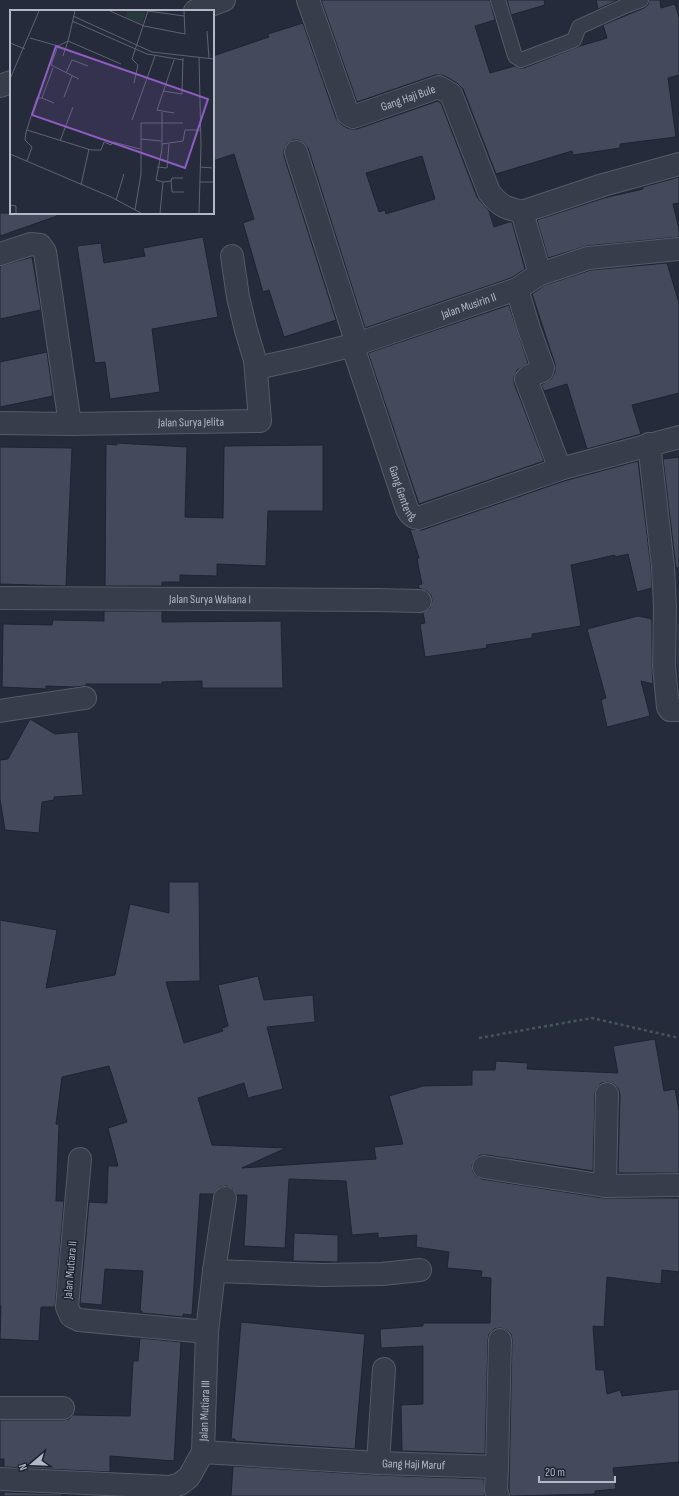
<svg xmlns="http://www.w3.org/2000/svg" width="679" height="1496" font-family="'Sofia Sans Condensed',sans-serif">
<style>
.building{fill:#444a5c;stroke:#1f2432;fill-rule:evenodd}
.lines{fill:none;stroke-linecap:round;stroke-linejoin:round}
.lane-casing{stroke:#565b69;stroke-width:16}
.street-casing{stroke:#565b69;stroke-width:24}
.path{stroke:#46555b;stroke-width:2.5;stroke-dasharray:3 3;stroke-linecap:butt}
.lane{stroke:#383d4b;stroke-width:14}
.street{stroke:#383d4b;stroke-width:22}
.labels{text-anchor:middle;stroke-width:3;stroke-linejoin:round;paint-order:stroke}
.street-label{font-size:12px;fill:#b4b8c6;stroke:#1d2230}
.inset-road{fill:none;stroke:#5e6373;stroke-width:1}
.view{fill:#8f5dc1;fill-opacity:0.15;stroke:#8f5dc1;stroke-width:2}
.inset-edge{fill:none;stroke:#b4b8c6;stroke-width:2}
</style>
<rect width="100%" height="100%" fill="#252b3b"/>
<g class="building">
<path d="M321,0H490L495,20L475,26L490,73L515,66L520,68H524L580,46L607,38L603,25L644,8L648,5L649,0H660L661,8L675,4L679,17V75L668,78L676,137L620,144V148L573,155L572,151L496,174L463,89L457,83L445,76L441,75H435L357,102Z"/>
<path d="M507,0H544L545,5L511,15Z"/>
<path d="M596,0H618L598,9Z"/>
<path d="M303,23L336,118L341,124L347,128L351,129H357L438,101L441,103L477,197L489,211L494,227L509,222H512L525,269L511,278L365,328L308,148L304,143L299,140H293L287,144L284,150V156L336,320L284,337L269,290L263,292L243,223L254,219L234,154L213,161V56L269,37L268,34ZM422,156L435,199L386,214L385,210L379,212L366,173Z"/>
<path d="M679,177V203L673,204L679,229V237L587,246L548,258L537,220L604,198L643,189V187Z"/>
<path d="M0,213H56L57,216L0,236Z"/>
<path d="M203,237L218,317L152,329L160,392L110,399L105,362L95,363L77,246L101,243L104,263L145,256L143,248Z"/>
<path d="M32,257L41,310L0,319V266Z"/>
<path d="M667,263L679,303V393L632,405L641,434L587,449L567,384L544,391L541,385L551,379L555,372V364L532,294L545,285L591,270Z"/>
<path d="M509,305L528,363L517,370L514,377V383L544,461L419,504L368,353Z"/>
<path d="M47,352L53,396L0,407V362Z"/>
<path d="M117,443L187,447L185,517L223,518L224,446L323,445V511H268L266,566L217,564V576L180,575V582H162V586H105L106,444L117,445Z"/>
<path d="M0,447L72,448L66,586L0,584Z"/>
<path d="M679,457V568H676L663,459Z"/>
<path d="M638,461L651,567L652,588L637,592L628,554L615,557V555L571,565L581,626L532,634V638L486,645L487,648L425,657L420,624L425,623L423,613L430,608L432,601L431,595L427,591L419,588L418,585L422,584L417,559L419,558L410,529L422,530L564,481Z"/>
<path d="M104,611H162V622L281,621L283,688H202V681L162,682V684H86V686L74,687L46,686V689L2,687L3,624L52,625L53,620L104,621Z"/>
<path d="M638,616L652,619V666L653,684L641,681L650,716L607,727L601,700L606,698L587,629Z"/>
<path d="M677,623H679V689L677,666Z"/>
<path d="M30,719L55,734L78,732L83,795L54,797V800L42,802L39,833L5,830L0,799V760L8,759Z"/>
<path d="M169,882H199L200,981L166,982L184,1043L223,1031L222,1028L228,1026L218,985L258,976L264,1000L313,995L315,1022L267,1027L283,1089L248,1098L244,1083L198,1098L212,1145L286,1148L242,1168L376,1159L374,1147L403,1144L389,1096L423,1086L472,1085V1070H495L496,1061L528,1063L527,1069L618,1073L613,1046L655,1039L664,1091L675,1089L679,1111V1173H618L620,1094L618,1088L614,1084L608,1082L601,1083L597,1087L595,1093L593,1171L486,1155H480L475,1159L472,1165L473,1172L476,1176L482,1179L603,1198H679V1272L662,1270L661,1284L607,1277L604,1327L593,1326L596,1370H604L607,1394L620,1390L622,1396L679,1389V1462L613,1468L616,1489L595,1491V1494L510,1496L509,1488L512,1340L511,1334L507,1330L501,1328L494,1329L489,1334L488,1340L485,1454L402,1451L401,1405L423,1404V1346L381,1348L380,1329L423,1326V1323H490L491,1278L481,1277L482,1271L447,1268L449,1252L416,1247L417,1235L378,1238V1233L352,1235L346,1181L289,1179L285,1248L244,1246L247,1195H237L233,1189L226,1186L220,1187L216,1190L214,1194H200L192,1315L183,1314V1317L142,1313V1311H140L143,1271L105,1269L102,1305L80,1303L89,1202L107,1203L108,1166H118L108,1128L127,1122L109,1066L62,1077L56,1124L59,1125L56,1201H64L55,1307H41L39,1341L0,1339L1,1306H0V920L57,930L46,988L115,975L130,904L169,913Z"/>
<path d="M294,1233L338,1235V1262L293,1261Z"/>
<path d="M241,1322L365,1334L355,1449L235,1441V1439H231Z"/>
<path d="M140,1338L181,1342L174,1461L110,1456V1472L4,1467V1459H0V1420H63L69,1419L73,1415L130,1416L133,1361H138Z"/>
<path d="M233,1466L377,1475L484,1479L485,1496H231Z"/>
<path d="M4,1492L62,1494V1496H4Z"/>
</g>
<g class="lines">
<g class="lane-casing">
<path id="lane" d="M498,0L515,56L521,60L574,40L579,27L625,6L641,0"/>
</g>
<g class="street-casing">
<g id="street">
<path id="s1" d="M308,0L348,114L353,117L439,87L451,94L489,192C499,206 506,208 522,212L540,274"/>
<path d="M195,11L224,0"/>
<path d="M0,86L11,82"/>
<path d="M296,152L357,344"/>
<path d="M522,212L603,185L679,164"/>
<path d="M0,254L31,244L40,245L45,252L70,424"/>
<path d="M517,289L529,329L543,368L542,371L529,376L526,379L560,469"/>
<path id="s2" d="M357,344L355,353L407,509C410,514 412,517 418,518L560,469L679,437"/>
<path id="s3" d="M257,368L302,358L357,344L517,289L540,274L588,258L679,249"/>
<path id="s4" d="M0,423L70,424L260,421L255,360L246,330L238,297L232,256"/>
<path d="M649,444L663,566L665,607L664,666L668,707L670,710H679"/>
<path id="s5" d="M0,598L376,600L420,601"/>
<path d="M0,711L85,698"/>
<path d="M80,1159L67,1307L71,1316L79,1320L207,1332"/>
<path d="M484,1167L605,1186L679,1185"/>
<path d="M605,1186L607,1094"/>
<path d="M214,1271L322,1275L382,1274L420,1270"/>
<path d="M0,1408H63"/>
<path id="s6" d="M203,1452L378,1463L497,1467L500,1340"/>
<path d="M378,1463L384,1369"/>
<path d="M497,1467L496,1490L498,1496"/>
<path id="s7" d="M0,1479L170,1487L180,1484L189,1477L203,1452L207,1332L214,1271L225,1198"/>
</g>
</g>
<path class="path" d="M479,1038L592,1018L679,1038"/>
<use href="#lane" class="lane"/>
<use href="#street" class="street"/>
</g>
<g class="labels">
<g class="street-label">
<text dy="4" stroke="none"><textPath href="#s1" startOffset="185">Gang Haji Bule</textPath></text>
<text dy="4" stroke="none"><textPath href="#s3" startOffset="221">Jalan Musirin II</textPath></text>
<text dy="4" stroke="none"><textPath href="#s4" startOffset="191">Jalan Surya Jelita</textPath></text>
<text dy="4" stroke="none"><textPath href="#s2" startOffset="157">Gang Genteng</textPath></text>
<text dy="4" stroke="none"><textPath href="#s5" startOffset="210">Jalan Surya Wahana I</textPath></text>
<text transform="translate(70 1270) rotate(-85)" y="4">Jalan Mutiara II</text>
<text dy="4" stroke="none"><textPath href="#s7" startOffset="262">Jalan Mutiara III</textPath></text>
<text dy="4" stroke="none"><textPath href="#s6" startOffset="211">Gang Haji Maruf</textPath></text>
</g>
</g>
<g transform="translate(10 10)">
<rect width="204" height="204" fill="#252b3b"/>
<path d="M117,1H136L132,14L115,7Z" fill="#28383d"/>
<path class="inset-road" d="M100,1L134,16L175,24L174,1M138,1L174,6M63,6L142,42L204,49M62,11L137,44L173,50M197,21L199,48M20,28L48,36M58,31L48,36L41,55L69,69M58,31L111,54M58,31L65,1M0,33L15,39M53,46L58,31M189,47L191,135L189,203M164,50L147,100L164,103M43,58L32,88L44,93M56,63L62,50L78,56M0,69L29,1M124,73L128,55L122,49L138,1M153,81L172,84L173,48M54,87L62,66M122,110L145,46M17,120L81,140H91L94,132L101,135L103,132L130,139M131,129L151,131M50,131L63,97M152,134L173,131L175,120H191M0,144L101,187L131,203M17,151L22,137L15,130L16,122L27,88H32M147,157L157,158L159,134M190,157L202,158M161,171L162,182H174M153,172L161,171L162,168H173M190,172H204M71,175L79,139M106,190L114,164M0,195L6,196V203M125,200L131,164V113H173M150,203L153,172L146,170L152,139V102"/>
<path class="view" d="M46,36L198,89L175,158L22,105Z"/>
<rect width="204" height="204" class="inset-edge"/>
</g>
<g transform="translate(32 1464) rotate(251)" stroke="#1d2230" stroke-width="3" paint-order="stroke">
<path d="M0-3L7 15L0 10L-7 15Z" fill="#b4b8c6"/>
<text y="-6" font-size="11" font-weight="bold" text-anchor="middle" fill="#b4b8c6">N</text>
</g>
<path d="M539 1476v6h76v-6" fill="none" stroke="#b4b8c6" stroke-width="2"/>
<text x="545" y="1476" font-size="12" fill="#b4b8c6" stroke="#1d2230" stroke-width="3" paint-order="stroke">20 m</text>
</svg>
